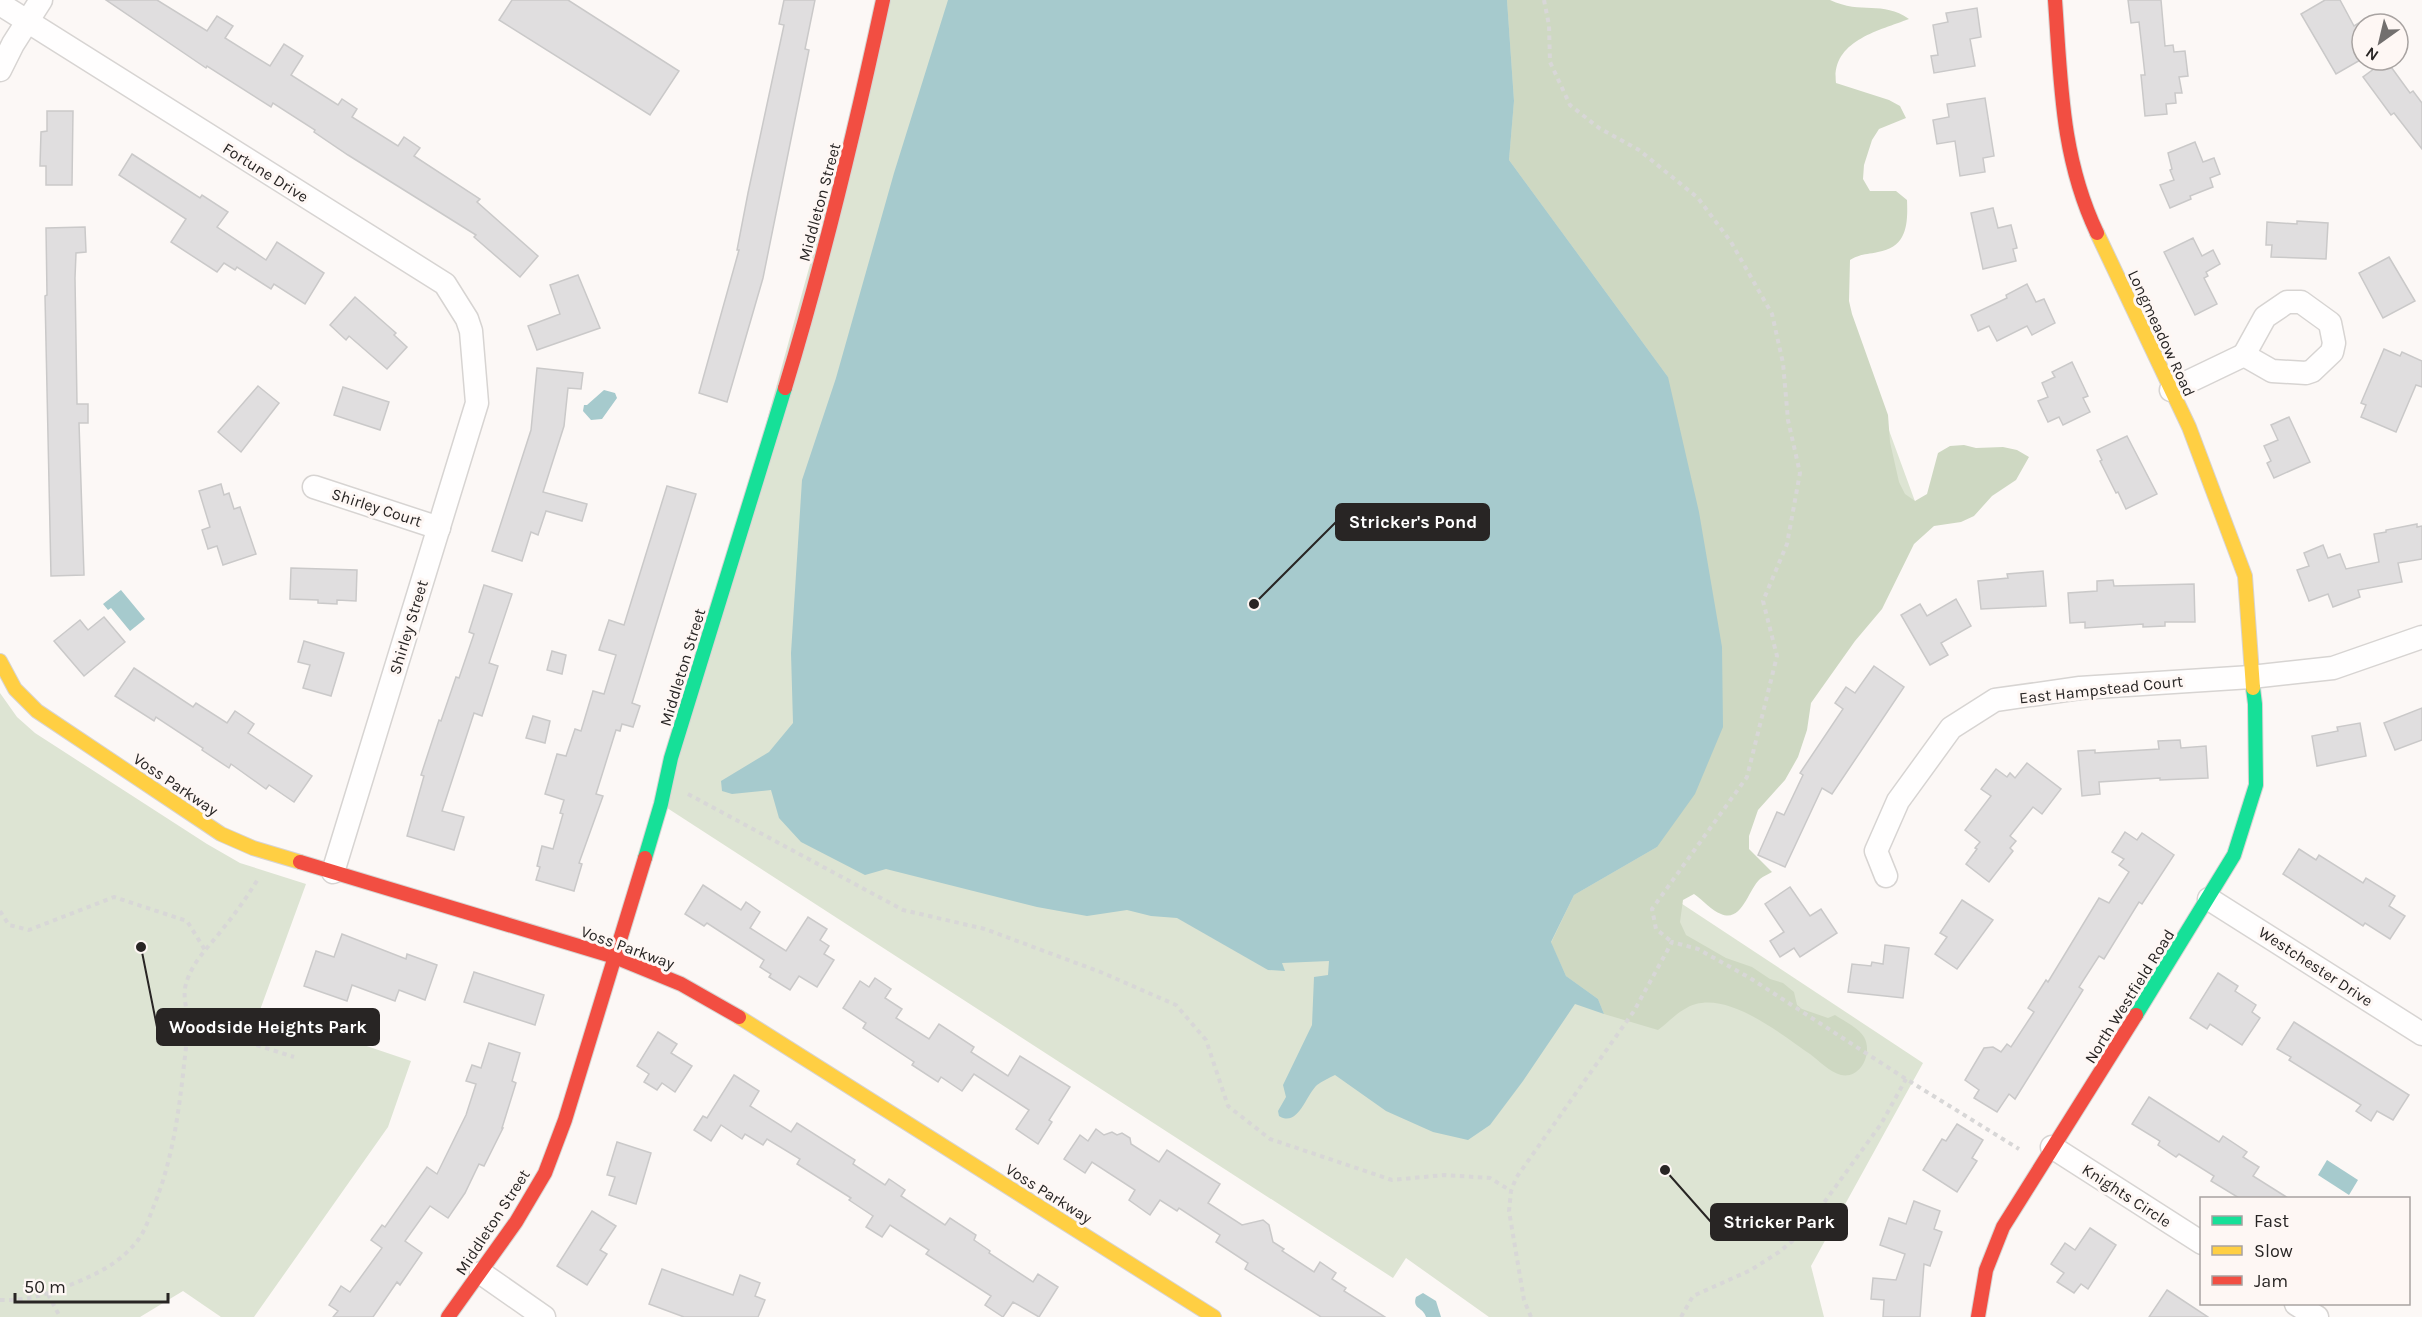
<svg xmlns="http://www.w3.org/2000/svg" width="2422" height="1317" font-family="Karla,sans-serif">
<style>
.green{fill:#dde4d3}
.forest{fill:#ced8c2}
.water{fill:#a6cacd}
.building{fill:#e0dedf;stroke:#cac9c9;stroke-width:1.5}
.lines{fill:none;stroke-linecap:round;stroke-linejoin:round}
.street-casing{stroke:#d7d4d2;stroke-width:25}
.fast-casing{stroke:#d7d4d2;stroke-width:16}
.slow-casing{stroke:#d7d4d2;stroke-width:16}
.jam-casing{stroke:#d7d4d2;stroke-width:16}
.path{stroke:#d8d7d7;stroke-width:4;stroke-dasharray:4.5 4.5;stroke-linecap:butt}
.street{stroke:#fffefe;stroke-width:22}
.fast{stroke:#16e098;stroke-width:14}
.slow{stroke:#ffcf43;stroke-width:14}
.jam{stroke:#f24e42;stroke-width:14}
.labels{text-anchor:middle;stroke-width:6;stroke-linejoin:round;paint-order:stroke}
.street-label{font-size:16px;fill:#282524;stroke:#fef7f4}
.leader{fill:none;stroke:#282524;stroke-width:2}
.callout-dot{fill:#282524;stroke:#fef7f4;stroke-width:2}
.callout{fill:#282524;stroke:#282524;stroke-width:2}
.callout-label{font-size:18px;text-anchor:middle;font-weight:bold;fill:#fff}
</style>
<rect width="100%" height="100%" fill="#fcf8f6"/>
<g class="green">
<path d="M883,0H1719L1763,86L1924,526L1664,892L1923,1063L1811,1266L1824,1317H1489L1406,1258L1393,1278L661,804Z"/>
<path d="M0,693L17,717L35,733L207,844L240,863L306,884L260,1010L411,1061L388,1127L254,1317H221L183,1291L140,1317H0Z"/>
</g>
<path class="forest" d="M1507,0H1830C1862,15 1882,0 1909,19C1878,31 1831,41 1836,83L1889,100L1900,106L1906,118L1879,129L1872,140L1864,165L1863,179L1870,191H1896L1907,200C1908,225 1907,247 1878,252C1866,255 1862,253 1850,260L1849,301L1852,314L1888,415L1890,442L1899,482L1905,494L1915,501L1927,494L1938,453L1950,446L1964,445L1976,448L2003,447L2017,450L2029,457L2016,480L1992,496L1974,516L1961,522L1934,526L1914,544L1882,609L1855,641L1811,703L1807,730L1798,757L1785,780L1758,810L1749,836V849L1772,872C1769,874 1763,876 1760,879C1748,890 1742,923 1721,914C1712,911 1703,900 1694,894L1683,900L1680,922L1686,935L1726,958L1752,967L1770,979L1783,983L1794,992L1797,1005L1802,1009L1828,1018L1835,1015C1844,1021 1859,1028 1864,1037C1873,1053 1861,1079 1841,1075C1830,1072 1819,1061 1810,1054C1782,1035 1732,994 1696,1004C1681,1008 1670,1021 1658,1030L1604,1014L1598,999L1566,976L1551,943L1574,895L1657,847L1668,377L1509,160L1514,101Z"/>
<g class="water">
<path d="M948,0H1507L1514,101L1509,160L1668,377L1699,512L1722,647L1723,727L1695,794L1657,847L1574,895L1551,942L1566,976L1598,999L1604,1014L1575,1004L1523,1081L1490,1125L1468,1140L1433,1132L1386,1111L1335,1075C1329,1078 1322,1081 1317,1085C1306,1095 1298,1128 1279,1116L1278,1111L1286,1097L1283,1085L1312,1025L1314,977L1328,975L1329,961L1282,963L1285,971L1268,970L1177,918L1151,916L1127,910L1087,916L1037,907L886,869L865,875L801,842L779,818L771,790L732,794L722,791L721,781L769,752L793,723L791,653L802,480L836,378L894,173Z"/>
<path d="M604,390L615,393L617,398L602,419L591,420L583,411L584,405H587Z"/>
<path d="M121,590L145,619L130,631L111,608L108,610L103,604Z"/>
<path d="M2327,1160L2358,1180L2349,1195L2318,1175Z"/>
<path d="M1423,1293L1436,1301L1441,1317H1426C1423,1307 1412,1309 1416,1297Z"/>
</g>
<g class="building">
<path d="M106,0H157L207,31L217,16L233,26L225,38L270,66L284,44L303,56L291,75L338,105L342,99L357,109L352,117L398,146L404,137L420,148L414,156L480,199L477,202L538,256L520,277L474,237L476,235L348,155L314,132L315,130L273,103L271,107L207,66L206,68Z"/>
<path d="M512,0H568L679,71L650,115L499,20Z"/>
<path d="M784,0H815L805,49L809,50L763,278L727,402L699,393L739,250H737L748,193L784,25L779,24Z"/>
<path d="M2128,0H2161L2165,46L2173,45L2174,52L2185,51L2188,76L2179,77L2182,93H2175L2176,103L2166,104L2167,114L2145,116L2141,75H2145L2139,22L2131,23Z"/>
<path d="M2325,0H2340L2354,26L2362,21V59L2336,74L2301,14Z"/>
<path d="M1977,8L1981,37L1970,39L1975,66L1934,73L1931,56L1938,55L1933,25L1948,22L1946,13Z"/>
<path d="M2386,60L2410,93L2413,91L2422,103V149L2394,113L2391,115L2363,77Z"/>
<path d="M1985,98L1994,156L1983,158L1985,172L1960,176L1955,141L1937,144L1933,120L1949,117L1947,104Z"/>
<path d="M47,111H73L72,185H46V166H40L41,132L47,131Z"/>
<path d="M2195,142L2203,162L2214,158L2220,174L2210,178L2213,187L2190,196L2191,199L2170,208L2160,185L2174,180L2170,170L2172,169L2168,153Z"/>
<path d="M132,154L200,198L202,195L228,212L217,227L266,260L277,242L324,273L305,304L274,284L271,289L237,267L235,270L224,263L217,272L171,242L186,219L119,175Z"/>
<path d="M1993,208L1998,228L2011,225L2017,248L2013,249L2016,261L1983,269L1971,213Z"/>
<path d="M2297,221L2328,223L2326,259L2271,257L2272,245H2266L2267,222L2297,224Z"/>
<path d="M85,227L86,252L76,253L75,278L77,404H88V423H79L84,575L51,576L45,296L47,295L46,228Z"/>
<path d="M2193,238L2202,256L2213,250L2220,264L2206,272L2208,276L2204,278L2217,304L2195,315L2164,252Z"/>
<path d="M2389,257L2415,301L2383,318L2359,273Z"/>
<path d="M578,275L600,328L537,350L528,326L560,314L550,285Z"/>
<path d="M2027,284L2036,302L2044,299L2055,323L2032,335L2027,326L1997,341L1989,326L1978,331L1971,315L2007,298L2006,295Z"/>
<path d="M355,297L396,333L394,335L407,347L387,369L349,336L346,340L330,325Z"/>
<path d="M2384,349L2400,356L2402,352L2422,361V387L2416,385L2396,432L2361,417L2366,405L2361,403Z"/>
<path d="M2072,362L2088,396L2083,398L2090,412L2063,425L2059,417L2048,422L2038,401L2048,397L2042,383L2055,377L2052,372Z"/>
<path d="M537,368L583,373L581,389L568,388L564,426L543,492L587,504L582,521L546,511L538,535L531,532L522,561L492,551L531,430Z"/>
<path d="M258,386L279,403L241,452L218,432Z"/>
<path d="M343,387L389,402L380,430L334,415Z"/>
<path d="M2289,417L2310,462L2274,478L2267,463L2271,461L2264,446L2278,440L2271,425Z"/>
<path d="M2127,436L2157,494L2126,509L2118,492L2116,493L2100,461L2102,460L2097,450Z"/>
<path d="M221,484L224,495L229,493L234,509L240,507L256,554L223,565L217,546L208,549L202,530L210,527L199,491Z"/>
<path d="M667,486L696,494L632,703L640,706L633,727L622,724L620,731L616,730L596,794L603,796L579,863L582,864L574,891L536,880L540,867L537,866L542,846L553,849L563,814L560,813L564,800L545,794L557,754L566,756L575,729L581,731L593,691L604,694L616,655L599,650L609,620L624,625Z"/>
<path d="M2417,524V527L2422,526V559L2398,563L2402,582L2358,590L2360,597L2333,607L2328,594L2309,601L2297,570L2309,566L2304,553L2323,545L2328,558L2340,554L2346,569L2379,562L2374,534L2386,532V530Z"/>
<path d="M291,568L357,570L356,601L337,600V604L318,603V600L290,599Z"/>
<path d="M2043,571L2046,606L1981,609L1978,581L2008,578L2007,574Z"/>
<path d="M2113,580L2114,586L2194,584L2195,622H2165V626L2143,627V624L2085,628V622L2070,623L2068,593L2097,591V581Z"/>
<path d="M484,585L512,594L489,663L498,666L482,716L474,713L442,811L464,817L454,850L407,836L424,776L421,775L439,720L441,721L456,677L459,678L474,634L469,632Z"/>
<path d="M1956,599L1971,626L1941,643L1948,655L1930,665L1901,615L1920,604L1927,616Z"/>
<path d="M104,617L125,642L84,676L54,641L80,620L88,630Z"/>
<path d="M304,641L344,653L331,696L303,688L310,665L298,662Z"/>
<path d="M552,651L566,655L562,674L547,670Z"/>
<path d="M1874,666L1904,687L1832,794L1822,788L1785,867L1758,855L1777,812L1784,815L1803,775L1800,773L1843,709L1835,703L1846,687L1855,693Z"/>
<path d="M134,668L193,707L196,703L227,723L235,711L254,724L248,733L312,776L294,802L269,785L266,789L231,764L229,768L202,750L203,748L156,717L154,721L115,696Z"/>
<path d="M2422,708V740L2395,750L2384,723Z"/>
<path d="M533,716L550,721L545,743L526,738Z"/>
<path d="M2360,723L2366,756L2317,766L2312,736L2338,731L2337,727Z"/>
<path d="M2180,740L2181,748L2206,746L2208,778L2160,780V778L2099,782L2100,794L2082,796L2078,751L2095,750V753L2159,749L2158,741Z"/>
<path d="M2027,763L2061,789L2042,814L2033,807L2010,836L2016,841L2010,848L2013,851L1989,882L1966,864L1977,849L1975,848L1980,842L1965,830L1991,796L1981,789L1996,769L2007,777L2010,773L2015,778Z"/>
<path d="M2125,832L2137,840L2142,833L2174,855L2142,904L2139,902L2104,959L2099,956L2079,987L2083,990L2015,1099L2009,1094L1997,1112L1974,1098L1979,1090L1965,1080L1984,1048L1993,1047L2001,1052L2007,1044L2011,1047L2034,1012L2028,1008L2046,980L2048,982L2099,898L2109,903L2129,872L2119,865L2124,859L2112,852Z"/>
<path d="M2299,849L2316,860L2319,855L2363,883L2366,878L2395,896L2389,906L2405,916L2390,939L2365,923L2363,926L2283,874Z"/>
<path d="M703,885L741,910L746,902L760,912L750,928L786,951L808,917L827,929L820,940L829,946L824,954L834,960L817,987L799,976L790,990L769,977L771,974L760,967L764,960L707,923L704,926L685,914Z"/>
<path d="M1790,887L1810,916L1821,909L1837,933L1800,957L1794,948L1780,957L1770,941L1784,932L1765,904Z"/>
<path d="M1962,900L1993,920L1957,969L1935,954L1947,937L1940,933Z"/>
<path d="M342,934L406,959L407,954L437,965L425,1000L399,990L395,1001L352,985L347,1001L304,986L316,951L334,957Z"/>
<path d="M1885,945L1909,948L1903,998L1848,992L1852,964L1871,966L1872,962L1883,964Z"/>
<path d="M474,972L544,995L535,1025L464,1002Z"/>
<path d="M2218,973L2238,986L2235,991L2256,1005L2252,1012L2260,1018L2242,1045L2210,1024L2207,1029L2190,1018Z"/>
<path d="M875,978L891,989L885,998L902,1009L896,1018L929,1039L939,1024L974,1047L971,1052L1008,1076L1020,1056L1070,1087L1049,1120L1052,1122L1038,1144L1016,1129L1029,1110L974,1074L962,1091L941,1077L938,1082L912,1065L914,1062L863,1028L866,1023L843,1008L860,981L869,987Z"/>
<path d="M2294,1022L2409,1095L2393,1120L2377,1111L2371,1121L2356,1111L2361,1105L2289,1060L2291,1057L2277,1049Z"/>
<path d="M658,1032L677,1044L671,1053L692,1066L675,1092L662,1083L657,1090L644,1082L649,1074L637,1066Z"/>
<path d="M489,1043L520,1053L512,1081L516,1083L502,1128H503L484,1166L479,1164L465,1193L448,1218L430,1206L405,1241L422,1253L400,1285L397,1282L373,1317H333L338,1311L329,1305L341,1286L350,1292L382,1248L371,1240L382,1225L385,1227L427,1167L437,1174L466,1115L476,1084L466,1081L472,1065L481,1068Z"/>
<path d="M734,1075L759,1091L750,1106L791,1132L797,1123L855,1160L853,1164L885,1185L889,1179L905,1190L901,1196L945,1225L950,1218L976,1235L974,1240L990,1251L989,1253L1033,1282L1038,1274L1058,1287L1039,1317L1013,1302L1003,1317L985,1305L991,1296L926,1254L929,1250L890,1225L882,1237L866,1227L873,1216L849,1200L851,1198L797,1164L800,1159L767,1139L763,1145L745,1134L742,1139L721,1125L711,1141L694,1130L703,1116L707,1118Z"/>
<path d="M2149,1097L2219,1142L2223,1136L2247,1152L2243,1157L2259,1167L2253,1176L2288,1198H2239L2211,1181L2214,1176L2179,1154L2176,1157L2158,1145L2160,1141L2132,1124Z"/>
<path d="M1957,1124L1983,1140L1972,1158L1977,1161L1957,1192L1923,1170L1942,1139L1946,1141Z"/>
<path d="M1096,1129L1104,1135L1112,1132L1117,1135L1122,1133L1130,1138L1131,1144L1159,1162L1167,1150L1201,1172L1220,1184L1208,1203L1242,1225L1263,1220L1269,1225L1273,1242L1284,1249L1282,1251L1314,1272L1320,1262L1336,1273L1332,1279L1346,1288L1344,1291L1385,1317H1321L1245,1269L1248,1263L1216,1242L1220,1235L1179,1208L1177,1211L1160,1200L1150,1215L1129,1200L1135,1190L1092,1162L1085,1173L1064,1159L1080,1135L1088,1141Z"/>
<path d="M617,1142L651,1153L636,1204L609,1195L615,1177L607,1175Z"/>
<path d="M1914,1201L1940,1211L1934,1229L1942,1232L1930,1266L1924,1264L1920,1317H1883L1884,1300L1871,1299L1873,1278L1896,1280L1905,1254L1880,1245L1889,1218L1906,1224Z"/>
<path d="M592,1211L616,1226L600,1250L607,1254L587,1285L557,1266Z"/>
<path d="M2090,1228L2116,1245L2088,1289L2081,1284L2074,1293L2057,1282L2064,1273L2051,1264L2065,1243L2075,1250Z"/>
<path d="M662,1269L733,1295L740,1275L760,1283L755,1296L765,1300L758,1317H684L649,1304Z"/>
<path d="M2167,1290L2208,1317H2149Z"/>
</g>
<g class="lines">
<g class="street-casing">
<g id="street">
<path d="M0,4L445,284L467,319L471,331L477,403L333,872"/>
<path d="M0,70L13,44L41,0"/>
<path d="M2287,302H2301L2330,323L2334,343L2332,352L2312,371L2306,373L2272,371L2244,355L2265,317Z"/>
<path d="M2171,390L2244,355"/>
<path d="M314,487L439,528"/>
<path d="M1886,876L1876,851L1898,801L1951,728L1995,700L2080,688L2251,677L2333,668L2422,637"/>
<path d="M2209,899L2422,1034"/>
<path d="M2052,1147L2202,1243"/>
<path d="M481,1273L544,1317"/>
<path d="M2296,1304L2317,1317"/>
</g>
</g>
<g class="fast-casing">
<g id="fast">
<path d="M645,858L661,804L671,758L785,388"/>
<path d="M2136,1015L2234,855L2256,785L2255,704L2253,688"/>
</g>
</g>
<g class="slow-casing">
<g id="slow">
<path d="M2097,233L2189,427L2245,576L2253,688"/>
<path d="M0,661L15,689L37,711L221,834L253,848L300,862"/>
<path d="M739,1017L1214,1317"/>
</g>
</g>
<g class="jam-casing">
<g id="jam">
<path d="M2055,0C2061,83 2061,157 2097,233"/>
<path d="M785,388C824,260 855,130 883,0"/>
<path d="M300,862L615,957L681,984L739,1017"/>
<path d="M448,1317L516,1222L545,1173L565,1120L645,858"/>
<path d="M1978,1317L1986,1270L2003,1227L2136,1015"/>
</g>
</g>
<g class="path">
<path d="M1544,0L1549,25L1550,62L1570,105L1599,128L1639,150L1698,198L1731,242L1772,314L1783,363L1788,420L1800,473L1787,544L1763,601L1777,656L1747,777L1652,909L1656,929L1672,942"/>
<path d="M688,794L903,910L985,929L1103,973L1176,1005L1206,1040L1228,1106L1270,1139L1392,1180L1444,1175L1490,1178L1511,1191"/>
<path d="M0,911L9,925L29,930L114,897L187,921L205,950"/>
<path d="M188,1023L294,1057"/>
<path d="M48,1294L60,1317"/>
<path d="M0,1300C30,1301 47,1294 75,1283C99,1273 121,1262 138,1240C145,1231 149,1218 153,1208C177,1150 181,1090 188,1029C189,1015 183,1001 185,988C190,964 207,949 221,931C235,914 247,897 258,879"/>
<path d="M1531,1317L1524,1300L1509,1211L1511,1191L1516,1178L1634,1011L1672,942L1698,949L1750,978L1906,1079L2019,1149"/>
<path d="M1681,1317L1693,1296L1751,1270L1779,1252L1802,1233L1881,1124L1906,1079"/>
</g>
<use href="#street" class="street"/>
<use href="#fast" class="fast"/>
<use href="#slow" class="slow"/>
<use href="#jam" class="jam"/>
</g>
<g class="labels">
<g class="street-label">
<text transform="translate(266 172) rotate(32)" y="6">Fortune Drive</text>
<text transform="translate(819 202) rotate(-75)" y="6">Middleton Street</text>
<text transform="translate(2162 333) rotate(65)" y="6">Longmeadow Road</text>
<text transform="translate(377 507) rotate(18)" y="6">Shirley Court</text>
<text transform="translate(408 627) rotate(-73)" y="6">Shirley Street</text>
<text transform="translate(682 667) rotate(-73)" y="6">Middleton Street</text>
<text transform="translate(2101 689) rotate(-6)" y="6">East Hampstead Court</text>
<text transform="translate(176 784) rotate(34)" y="6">Voss Parkway</text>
<text transform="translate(628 947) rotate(20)" y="6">Voss Parkway</text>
<text transform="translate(2316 966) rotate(33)" y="6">Westchester Drive</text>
<text transform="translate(2129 996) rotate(-58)" y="6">North Westfield Road</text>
<text transform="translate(1049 1193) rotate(32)" y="6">Voss Parkway</text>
<text transform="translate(2127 1195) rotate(33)" y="6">Knights Circle</text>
<text transform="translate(492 1222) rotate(-57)" y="6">Middleton Street</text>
</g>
</g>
<path class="leader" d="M1254 604L1336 522M141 947L157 1027M1665 1170L1711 1222"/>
<g class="callout-dot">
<circle cx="1254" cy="604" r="6"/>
<circle cx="141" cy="947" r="6"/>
<circle cx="1665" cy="1170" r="6"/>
</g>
<g class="callout">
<rect x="1336" y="504" width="153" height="36" rx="6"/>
<rect x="157" y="1009" width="222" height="36" rx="6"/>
<rect x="1711" y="1204" width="136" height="36" rx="6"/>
</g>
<g class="callout-label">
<text x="1413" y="528">Stricker's Pond</text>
<text x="268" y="1033">Woodside Heights Park</text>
<text x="1779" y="1228">Stricker Park</text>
</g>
<rect x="2200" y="1197" width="210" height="108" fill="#fef7f4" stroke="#a8a3a1" stroke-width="1.5"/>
<rect x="2212" y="1216" width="30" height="9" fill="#16e098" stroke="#a8a3a1" stroke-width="1.5"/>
<text x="2254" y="1227" font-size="18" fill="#282524">Fast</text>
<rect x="2212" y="1246" width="30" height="9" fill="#ffcf43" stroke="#a8a3a1" stroke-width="1.5"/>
<text x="2254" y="1257" font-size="18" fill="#282524">Slow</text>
<rect x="2212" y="1276" width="30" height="9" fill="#f24e42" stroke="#a8a3a1" stroke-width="1.5"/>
<text x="2254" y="1287" font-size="18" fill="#282524">Jam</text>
<g transform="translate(2380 42) rotate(214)"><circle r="28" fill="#fef7f4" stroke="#a8a3a1" stroke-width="1.5"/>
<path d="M0-4.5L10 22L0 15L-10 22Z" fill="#726f6e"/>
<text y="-9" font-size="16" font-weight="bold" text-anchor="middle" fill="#282524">N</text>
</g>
<path d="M15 1293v9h153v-9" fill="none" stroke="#282524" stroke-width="3"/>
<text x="24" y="1293" font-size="18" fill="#282524" stroke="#fef7f4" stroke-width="4.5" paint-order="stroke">50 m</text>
</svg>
